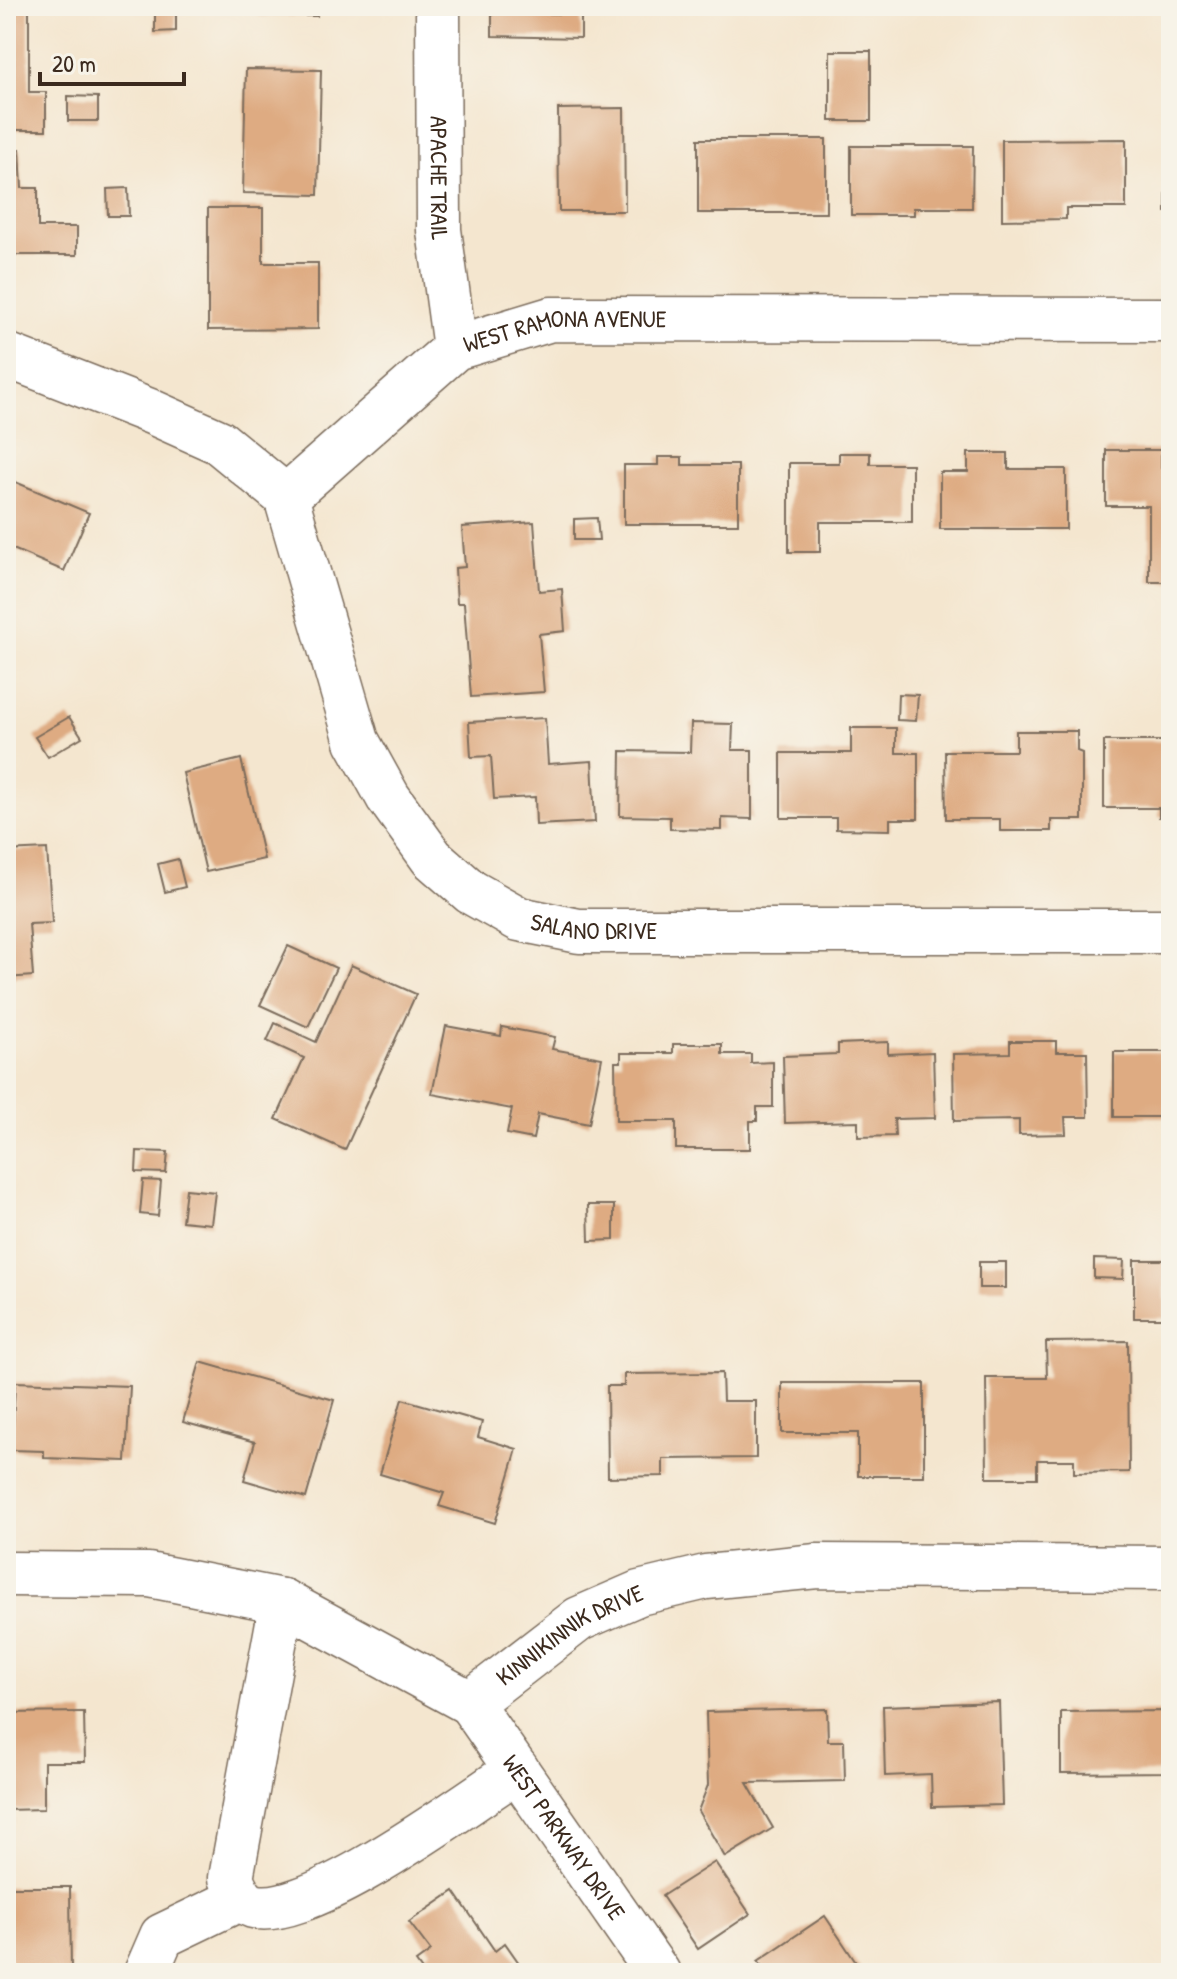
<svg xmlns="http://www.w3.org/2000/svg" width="1177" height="1979" font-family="'Patrick Hand',sans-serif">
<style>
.building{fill:#deab82}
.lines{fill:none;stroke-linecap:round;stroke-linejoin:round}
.minor-casing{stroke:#7c6c5c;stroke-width:47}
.minor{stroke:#fff;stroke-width:44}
.labels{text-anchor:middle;stroke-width:7;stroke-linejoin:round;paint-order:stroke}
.street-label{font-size:24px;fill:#3b2a1e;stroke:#f7f3e8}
</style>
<rect width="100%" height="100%" fill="#f7f3e8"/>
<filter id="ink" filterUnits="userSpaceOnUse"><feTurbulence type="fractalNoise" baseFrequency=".0125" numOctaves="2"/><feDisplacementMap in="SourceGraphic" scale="16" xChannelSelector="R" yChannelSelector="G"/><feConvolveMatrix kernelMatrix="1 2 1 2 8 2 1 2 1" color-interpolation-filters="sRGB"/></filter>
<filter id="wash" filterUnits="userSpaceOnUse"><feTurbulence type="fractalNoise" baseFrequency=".006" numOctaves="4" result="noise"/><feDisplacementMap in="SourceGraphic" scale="32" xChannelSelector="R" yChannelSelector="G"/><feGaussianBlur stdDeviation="1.8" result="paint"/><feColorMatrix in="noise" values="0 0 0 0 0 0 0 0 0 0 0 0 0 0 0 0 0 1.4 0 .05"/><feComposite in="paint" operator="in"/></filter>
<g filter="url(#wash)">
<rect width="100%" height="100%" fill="#f4e6cf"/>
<g id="blocks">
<g class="building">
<path d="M6,6H29V92H46V130H6Z"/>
<rect x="258" y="6" width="59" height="10"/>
<path d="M155,7H176V31L155,32Z"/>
<path d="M492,13L581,14V38L492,36Z"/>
<rect x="830" y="51" width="41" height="70"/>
<path d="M246,69L321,70L318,195L243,193Z"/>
<path d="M68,96L98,97V121H68Z"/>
<path d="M624,108L625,211H559L558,109Z"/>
<rect x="698" y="139" width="128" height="74"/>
<path d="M1126,139V208H1066V219L1002,220V140Z"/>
<path d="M1167,139H1171V212H1166Z"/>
<path d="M851,146H973L972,208H914V215H851Z"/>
<path d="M6,149H20L22,188H38V227H77V255H6Z"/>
<path d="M128,188L129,216H108L107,189Z"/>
<path d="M208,208H263V263H318V329L208,330Z"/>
<path d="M1106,450H1161V468H1171V582H1149V506H1106Z"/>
<path d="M839,453H870V464H912V522H820V552H789V463H839Z"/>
<path d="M968,453H1008V469H1066V529H940V472H968Z"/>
<path d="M658,457H682V465H738V524H624V465H658Z"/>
<path d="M13,481L89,513L64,571L6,546V496Z"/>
<path d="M597,518L599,540H574V519Z"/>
<path d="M534,522L539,591L562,589L565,631L539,634L544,692L471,697L464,603H457L455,568L465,567L462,527Z"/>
<path d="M898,694L918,695L916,721L897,720Z"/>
<path d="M69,717L82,737L48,757L35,737Z"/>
<path d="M545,718L548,764L592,761L595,822L536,825L535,797L494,799L491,756L471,757L469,722Z"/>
<path d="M691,723L733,724L732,750H752V819L722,818V830L670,829V817L620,816L621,751L690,752Z"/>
<path d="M851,728H896V753H918V819H890V830L836,829V818H781V753H851Z"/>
<path d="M1016,731H1077V751L1082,753V820H1051V831H1000V819H946L945,751H1016Z"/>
<path d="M1104,741H1171V817H1159V808H1104Z"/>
<path d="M241,759L264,859L206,872L183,773Z"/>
<path d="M47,849L52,923L29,924L33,976L6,978V851Z"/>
<path d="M178,859L185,887L165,892L158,864Z"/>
<path d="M288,946L336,968L308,1027L260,1005Z"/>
<path d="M351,965L416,994L345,1150L276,1119L304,1058L267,1041L275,1023L316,1042Z"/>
<path d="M446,1026L501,1036L502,1027L555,1037L552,1049L602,1058L589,1124L538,1114L533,1139L507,1134L512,1109L432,1094Z"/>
<path d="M1166,1040H1171V1117H1114V1052H1166Z"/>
<path d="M1010,1041H1056V1052H1087L1088,1117H1065L1066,1134L1019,1135V1120L954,1121L953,1054L1010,1053Z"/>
<path d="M888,1042V1054L933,1052L935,1118L894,1119L895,1136L858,1137V1121L785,1123L783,1056L838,1054V1044Z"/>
<path d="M673,1044H722V1054H751V1063L773,1062V1107H757V1121H750V1149H676V1121H616L615,1062H621V1053H673Z"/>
<path d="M137,1151L168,1152L166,1173L136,1172Z"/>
<path d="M143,1180L161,1181L158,1216L140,1214Z"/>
<path d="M186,1189L215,1192L211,1224L182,1221Z"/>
<path d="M588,1205H614V1240L589,1241Z"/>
<path d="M1094,1259L1124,1260L1123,1279L1094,1278Z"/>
<rect x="1134" y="1260" width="31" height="58"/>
<rect x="979" y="1262" width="27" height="26"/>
<path d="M1128,1341L1129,1472L1074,1473V1460H1037V1478H987L986,1378H1047L1046,1342Z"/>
<path d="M200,1362L334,1400L306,1498L244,1480L255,1442L183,1422Z"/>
<path d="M722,1373L723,1401H756V1458L663,1459V1476L608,1477L607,1386H624V1374Z"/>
<path d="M15,1382L130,1386L126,1461L44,1458V1451L12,1450Z"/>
<path d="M782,1383H924V1476H858V1433H782Z"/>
<path d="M402,1399L482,1422L478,1437L517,1449L495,1523L439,1506L444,1493L380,1474Z"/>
<path d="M999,1702L1002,1805L932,1807L931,1774L885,1776L883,1706Z"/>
<path d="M827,1709L828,1741H844L845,1781L747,1783L773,1828L725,1857L698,1811L708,1785L706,1712Z"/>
<path d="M1171,1711V1772L1061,1773V1712Z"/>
<path d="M84,1712L85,1762H44V1809L6,1810V1713Z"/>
<path d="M715,1862L750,1914L698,1949L662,1896Z"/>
<path d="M6,1887H70L71,1973H11L10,1954H6Z"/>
<path d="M454,1891L495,1951L505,1943L526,1973H424L416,1962L431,1951L409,1922Z"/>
<path d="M825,1916L863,1973H767L758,1961Z"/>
</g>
</g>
</g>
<g filter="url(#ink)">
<use href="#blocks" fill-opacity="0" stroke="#7c6c5c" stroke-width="2"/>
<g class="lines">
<g class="minor-casing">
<g id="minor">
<path id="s1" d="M438,6L439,230L455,348"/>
<path d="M6,355L152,412L219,442L286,497"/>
<path id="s2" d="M286,497L357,741L388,797L432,858L471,892L519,919L579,931H1171"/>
<path id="s3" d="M286,497L455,348L551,319L1171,320"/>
<path id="s4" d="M6,1574L149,1575L282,1601L470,1703L579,1619L639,1593L706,1577L817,1566L1171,1568"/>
<path d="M282,1601L231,1878C236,1889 241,1902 253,1906C307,1922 468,1802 517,1770"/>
<path id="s5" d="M470,1703L658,1973"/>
<path d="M146,1973L162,1936L241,1898"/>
</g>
</g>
<use href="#minor" class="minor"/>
</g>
</g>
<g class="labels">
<g class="street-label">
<text dy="8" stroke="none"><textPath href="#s1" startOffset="172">APACHE TRAIL</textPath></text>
<text dy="8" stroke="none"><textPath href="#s3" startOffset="338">WEST RAMONA AVENUE</textPath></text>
<text dy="8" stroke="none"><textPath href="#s2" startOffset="576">SALANO DRIVE</textPath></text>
<text dy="8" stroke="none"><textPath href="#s4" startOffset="614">KINNIKINNIK DRIVE</textPath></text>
<text dy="8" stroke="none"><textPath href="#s5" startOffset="164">WEST PARKWAY DRIVE</textPath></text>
</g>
</g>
<rect width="1177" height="1979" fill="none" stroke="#f7f3e8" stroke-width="32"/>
<path d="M40 72v12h144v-12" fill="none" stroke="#3b2a1e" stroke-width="4"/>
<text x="52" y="72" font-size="24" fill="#3b2a1e" stroke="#f7f3e8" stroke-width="6" paint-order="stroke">20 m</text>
</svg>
